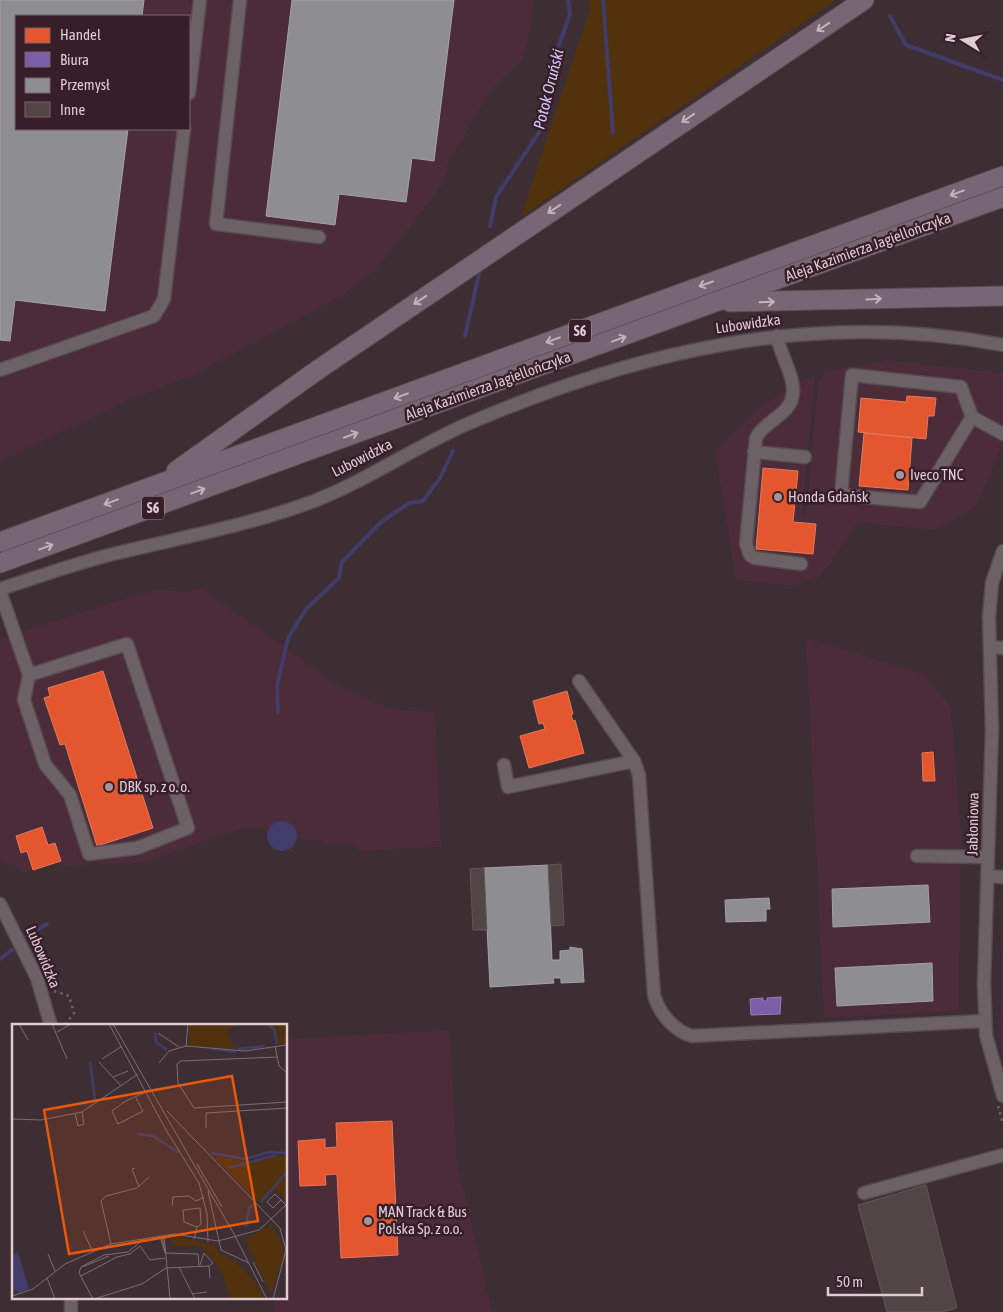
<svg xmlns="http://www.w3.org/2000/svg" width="1003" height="1312" font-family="'Asap Condensed',sans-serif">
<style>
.built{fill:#4b2c38;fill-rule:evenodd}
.green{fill:#52320d}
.water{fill:#413c6a}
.shops{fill:#e4572e;stroke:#e27a5f}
.offices{fill:#7b5ea7;stroke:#997fb4}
.industry{fill:#8d8d92;stroke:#a5a0a5}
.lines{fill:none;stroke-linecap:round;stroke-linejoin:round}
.stream{stroke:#413c6a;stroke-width:4}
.building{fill:#514546;stroke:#635658}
.minor-casing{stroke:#574b4f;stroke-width:15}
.highway-casing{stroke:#574b4f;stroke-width:21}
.path{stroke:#6d6467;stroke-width:2.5;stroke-dasharray:2.5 4;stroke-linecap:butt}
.minor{stroke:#6c6165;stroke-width:12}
.highway{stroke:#776774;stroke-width:19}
.oneway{stroke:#c4b3ba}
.poi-dot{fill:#a5959a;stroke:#381e28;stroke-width:2}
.labels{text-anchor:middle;stroke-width:5;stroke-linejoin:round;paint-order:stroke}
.shield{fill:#381e28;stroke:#ac989f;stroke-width:1}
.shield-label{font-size:14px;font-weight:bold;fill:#deccd2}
.street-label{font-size:15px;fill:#deccd2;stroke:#381e28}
.poi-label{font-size:15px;fill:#deccd2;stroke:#381e28;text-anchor:start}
.water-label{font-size:16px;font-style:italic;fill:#cdccfd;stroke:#381e28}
.inset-river{fill:none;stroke:#413c6a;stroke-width:2.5}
.inset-road{fill:none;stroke:#7d6d73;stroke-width:1}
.view{fill:#e8590c;fill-opacity:0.15;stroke:#e8590c;stroke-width:2.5}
.inset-edge{fill:none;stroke:#deccd2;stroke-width:2.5}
</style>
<rect width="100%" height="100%" fill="#3c2e33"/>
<g class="built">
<path d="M0,0H533V13L523,58L489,93L448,163L443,184L377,269L341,296L191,376L131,399L0,461ZM16,16H189V129H16Z"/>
<path d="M887,360L1003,373V444L976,506L936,530L858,523L821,576L793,586L736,580L715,450L760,407L798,382L815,376L802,514L806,515L818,382L826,372Z"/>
<path d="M206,588L207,592L342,688L386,707L403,710L435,712L441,847L360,851L350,843H325L319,839H297L290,849L278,851L269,844L266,829H239L146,862L60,866L58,862L21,873L15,866L5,863L0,855V638L158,589L186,592Z"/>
<path d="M806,638L923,674L951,707L961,832L959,1011L824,1018Z"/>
<path d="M1003,904V1058L1000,1045Z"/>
<path d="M450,1030L457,1163L492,1312H275L274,1298H286V1039Z"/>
</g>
<path class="green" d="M589,0H836L521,217L590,9Z"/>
<circle class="water" cx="282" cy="836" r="15"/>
<g class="shops">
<path d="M907,396L936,398L934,416H928L926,439L858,432L861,398L906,402Z"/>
<path d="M864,433L912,438L908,490L859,486Z"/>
<path d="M763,468L798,471L793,522L816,524L813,554L756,549Z"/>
<path d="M103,671L153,828L97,846L65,744L60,745L44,698L50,696L48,688Z"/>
<path d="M567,691L573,714L571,715L573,721L575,720L584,753L529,768L520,736L545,729L543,723L539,724L533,701Z"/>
<path d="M933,752L935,781H923L922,753Z"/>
<path d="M42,827L48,845L55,843L61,861L33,870L27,851L21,853L16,836Z"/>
<path d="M392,1121L398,1255L341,1258L337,1174L325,1175L326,1185L300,1186L298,1141L325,1139V1148L337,1147L336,1123Z"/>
</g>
<path class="offices" d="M781,997L780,1014L751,1015L750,999L763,998V1001H767V998Z"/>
<g class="industry">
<path d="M0,0H144L142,16H16V129H128L105,311L15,300L10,341L0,340Z"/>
<path d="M292,0H454L434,161L412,158L406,202L339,194L335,225L266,216Z"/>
<path d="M548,865L552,960H560V951L570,950V947L582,949L584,982L561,983V978H553L554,983L490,987L484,868Z"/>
<path d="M928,885L930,922L833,927L832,889Z"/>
<path d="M769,898L770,909H766V921L726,922L725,900Z"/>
<path d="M932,963L933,1001L837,1006L835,968Z"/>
</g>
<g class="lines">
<g class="stream">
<path d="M603,0L613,133"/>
<path d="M890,16L906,45L1003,80"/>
<path d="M490,226L496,197L540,131L552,65L570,14L568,0"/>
<path d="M465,336L479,274"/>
<path d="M278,712L277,686L288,638L306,609L339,578L342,562L380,523L409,503L423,501L440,478L453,451"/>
<path d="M27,936L47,924"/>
<path d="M0,959L12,950"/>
</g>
</g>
<g class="building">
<path d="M561,864L564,925L551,926L548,865Z"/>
<path d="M484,868L487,930H473L470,869Z"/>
<path d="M926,1185L957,1308L941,1312H887L858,1205Z"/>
</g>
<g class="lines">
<g class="minor-casing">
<g id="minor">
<path d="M240,0L216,224L319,237"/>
<path d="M189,93L200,0"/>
<path d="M777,336C780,358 805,389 786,409C777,419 762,426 756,438L746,544L750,555L755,558L801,564"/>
<path d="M0,370L154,316L164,299L184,129"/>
<path d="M972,417L920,502L841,495L852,375L961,387L972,417L1003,434"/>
<path d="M754,452L805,457"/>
<path d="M1003,551L992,583L989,617L992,730L984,983L986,1035L1003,1096"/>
<path d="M0,589C42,576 83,560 126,551C189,536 253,524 314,501C366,481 413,448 465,425C636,351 816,309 1003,345"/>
<path d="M0,591L29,675L24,700L45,764L70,795L89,854L137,848L188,828L127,644L29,675"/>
<path d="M990,647L1003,648"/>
<path d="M579,681L634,761L639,775L654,995C659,1013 674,1031 692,1036L984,1021"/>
<path d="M504,765L508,787L634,761"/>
<path d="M917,856L988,857"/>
<path d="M988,876L1003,877"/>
<path d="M0,904L37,978L51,1026"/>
<path d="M864,1193L1003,1155"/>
<path d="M71,1298V1312"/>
</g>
</g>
<g class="highway-casing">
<g id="highway">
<path d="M730,302L1003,296"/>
<path d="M176,471L319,369L864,0"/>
<path d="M0,542L1003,176"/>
<path d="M0,563L1003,197"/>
</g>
</g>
<g class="path">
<path d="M54,991L69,996L74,1013L64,1026"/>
<path d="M998,1106L1003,1124"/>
</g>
<use href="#minor" class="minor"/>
<use href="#highway" class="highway"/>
</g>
<defs><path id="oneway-shaft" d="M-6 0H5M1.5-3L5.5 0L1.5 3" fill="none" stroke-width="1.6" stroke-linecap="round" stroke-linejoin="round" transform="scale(1.25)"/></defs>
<g class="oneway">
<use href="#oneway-shaft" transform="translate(823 27) rotate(146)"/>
<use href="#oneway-shaft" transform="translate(688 118) rotate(146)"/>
<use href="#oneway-shaft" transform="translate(957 193) rotate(160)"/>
<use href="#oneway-shaft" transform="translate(554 209) rotate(146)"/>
<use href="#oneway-shaft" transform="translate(706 284) rotate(160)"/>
<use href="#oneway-shaft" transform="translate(874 299) rotate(-3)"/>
<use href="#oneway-shaft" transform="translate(420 300) rotate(146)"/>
<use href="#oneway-shaft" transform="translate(767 302) rotate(-1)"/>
<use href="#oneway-shaft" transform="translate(619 339) rotate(-20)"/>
<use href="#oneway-shaft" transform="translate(553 340) rotate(160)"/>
<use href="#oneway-shaft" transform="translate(401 396) rotate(160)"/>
<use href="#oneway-shaft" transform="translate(351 435) rotate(-20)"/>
<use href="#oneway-shaft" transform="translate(198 491) rotate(-20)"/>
<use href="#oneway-shaft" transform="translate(111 502) rotate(160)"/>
<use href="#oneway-shaft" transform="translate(46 547) rotate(-20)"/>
</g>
<g class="poi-dot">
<circle cx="900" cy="475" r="5"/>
<circle cx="778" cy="497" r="5"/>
<circle cx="109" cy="787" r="5"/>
<circle cx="368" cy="1221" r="5"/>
</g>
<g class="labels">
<g class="shield">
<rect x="569" y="319.5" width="22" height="23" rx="4"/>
<rect x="142" y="496.5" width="22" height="23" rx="4"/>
</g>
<g class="shield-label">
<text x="580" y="336">S6</text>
<text x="153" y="513">S6</text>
</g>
<g class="street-label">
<text transform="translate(868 247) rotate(-20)" y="5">Aleja Kazimierza Jagiellończyka</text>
<text transform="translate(748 324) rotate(-8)" y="5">Lubowidzka</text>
<text transform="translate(488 386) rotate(-20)" y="5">Aleja Kazimierza Jagiellończyka</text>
<text transform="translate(362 458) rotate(-27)" y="5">Lubowidzka</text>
<text transform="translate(973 824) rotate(-89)" y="5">Jabłoniowa</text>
<text transform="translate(43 957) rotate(67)" y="5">Lubowidzka</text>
</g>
<g class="poi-label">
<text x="910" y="480">Iveco TNC</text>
<text x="788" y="502">Honda Gdańsk</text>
<text x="119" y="792">DBK sp. z o. o.</text>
<text x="378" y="1217">MAN Track &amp; Bus<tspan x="378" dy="17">Polska Sp. z o.o.</tspan></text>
</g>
<g class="water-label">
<text transform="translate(548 89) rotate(-76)" y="6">Potok Oruński</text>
</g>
</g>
<g transform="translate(12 1024)">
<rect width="275" height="275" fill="#3c2e33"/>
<path d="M177,0H228L214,7L223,25L177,21ZM253,0H275V5L265,10L267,13L275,6V20H267L264,10ZM275,131V177L262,166L248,179L202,133L234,137ZM259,200L271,222V233L259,269L233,216ZM163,212L202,221L207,229L224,238L244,259L251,275H218L211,250L201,235L189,222H163L159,216Z" fill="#52320d"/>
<path d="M6,228L17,265L7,269L0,263V231Z" fill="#413c6a"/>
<path class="inset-river" d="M256,0L262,5L265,20M143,8L144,18L155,26M200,25L224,28M226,25L252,22M78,37L83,77M125,110L141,112L167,129M200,129L233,135L257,128L275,129M217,144L264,131M249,178L275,148M234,203L237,184L241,181"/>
<path class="inset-road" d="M7,0L16,16M40,0L55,35M97,0L154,106L187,159L195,190L196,218M101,0L222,210L255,275M45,8L59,0M146,9L167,23M174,22L176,0M263,22L267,42L275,49M266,33L169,37L165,40L166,59L182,84L275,78M90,35L109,23M87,38L109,62M147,39L157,27L174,22L233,27L275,21M101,53L116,47M124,74L131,87L106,100L100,87L112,78L136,67M155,87L268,204L274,226L261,275M63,89L66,102L72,100L70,88M0,95L29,96L70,88L126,50M194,104V89L275,84M185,140L210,183M123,144L120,145L127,163M196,167L209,226L237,239M269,176L261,184L255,178L263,170L274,181L275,187M160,182L161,173L177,172L184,177L192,173M71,207L81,228M152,211L158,275M148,212L153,229M150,212L153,228M182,215L185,203L189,200L188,184L171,186L172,198L185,203M206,217L247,206L275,180M99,220L89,177L94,172L125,164L137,153M153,229L186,230L187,242M36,230L43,247M241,238L251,258M188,241L192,229L201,239L197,242L198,254M70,243L97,232M167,243L183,275M69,252L105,233L118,230L128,222L138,236L153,234M35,254L43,275M180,270L195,268M0,272L21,265L53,240L99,220L162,210L206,217M81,275L67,249L69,243L92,231L116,228L132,215M82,275L130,260L154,244L197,242"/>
<path class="view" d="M220,52L246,197L57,230L32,86Z"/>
<rect width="275" height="275" class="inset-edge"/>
</g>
<rect x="15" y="15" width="175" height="115" fill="#381e28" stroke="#7a646c"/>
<rect x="25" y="28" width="25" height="15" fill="#e4572e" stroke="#7a646c"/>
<text x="60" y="40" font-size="15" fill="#deccd2">Handel</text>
<rect x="25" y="52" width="25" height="15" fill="#7b5ea7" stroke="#7a646c"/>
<text x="60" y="65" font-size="15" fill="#deccd2">Biura</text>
<rect x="25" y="78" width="25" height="15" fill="#8d8d92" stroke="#7a646c"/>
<text x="60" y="90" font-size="15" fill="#deccd2">Przemysł</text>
<rect x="25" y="102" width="25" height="15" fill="#514546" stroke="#7a646c"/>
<text x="60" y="115" font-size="15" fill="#deccd2">Inne</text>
<g transform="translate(963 40) rotate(280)" stroke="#381e28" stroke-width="4" paint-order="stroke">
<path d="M0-4L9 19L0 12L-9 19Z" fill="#deccd2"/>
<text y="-8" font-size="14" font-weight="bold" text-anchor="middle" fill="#deccd2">N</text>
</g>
<path d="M828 1287v8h94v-8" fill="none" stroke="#deccd2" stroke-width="2.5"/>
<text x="836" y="1287" font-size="15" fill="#deccd2" stroke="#381e28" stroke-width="4" paint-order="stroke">50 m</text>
</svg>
